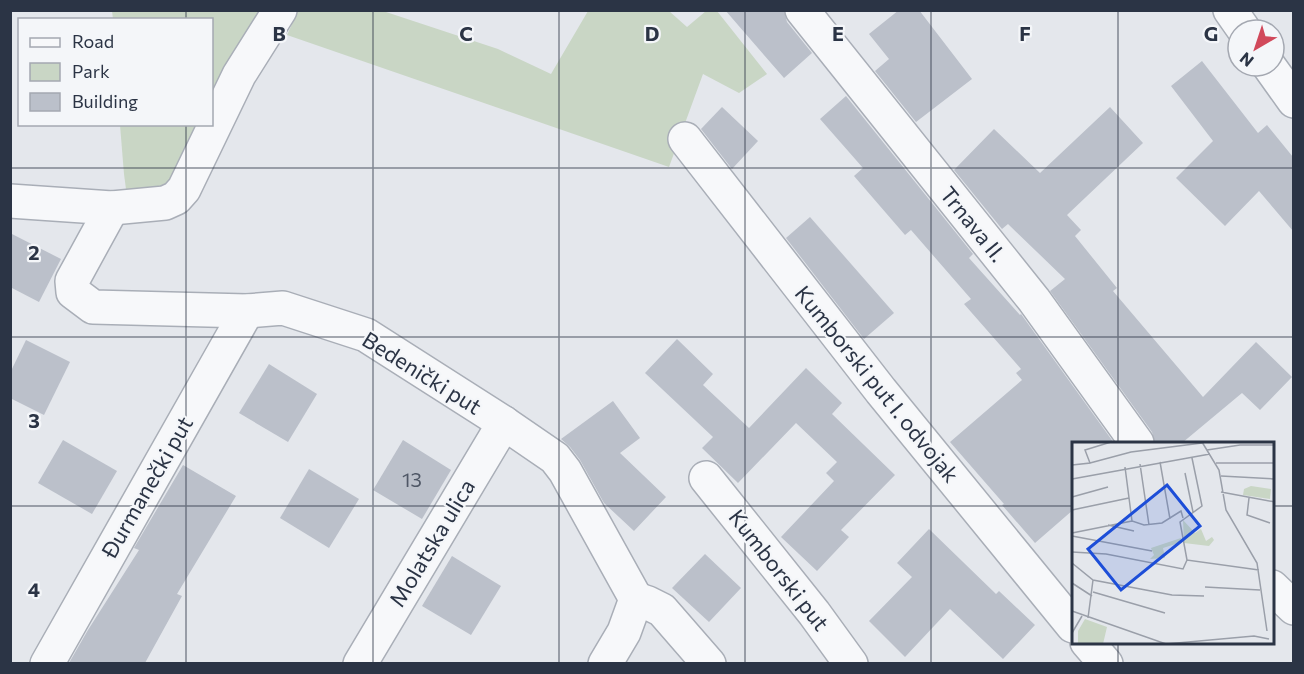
<svg xmlns="http://www.w3.org/2000/svg" width="1304" height="674" font-family="Commissioner,sans-serif">
<style>
.green{fill:#c9d6c5}
.building{fill:#bbc0ca}
.lines{fill:none;stroke-linecap:round;stroke-linejoin:round}
.street-casing{stroke:#a9aeb7;stroke-width:36}
.street{stroke:#f7f8fa;stroke-width:33}
.grid{fill:none;stroke:#2b3445;stroke-width:1.5;stroke-opacity:0.55}
.labels{text-anchor:middle;stroke-width:4.5;stroke-linejoin:round;paint-order:stroke}
.number-label{font-size:20px;fill:#4f5766}
.street-label{font-size:22px;fill:#2b3445;stroke:#f4f6f9}
.inset-road{fill:none;stroke:#9a9fa9;stroke-width:1.5}
.view{fill:#1d4ed8;fill-opacity:0.15;stroke:#1d4ed8;stroke-width:3}
.inset-edge{fill:none;stroke:#2b3445;stroke-width:3}
.grid-label{font-size:20px;text-anchor:middle;font-weight:bold;fill:#2b3445;stroke:#f4f6f9;stroke-width:4.5;stroke-linejoin:round;paint-order:stroke}
</style>
<rect width="100%" height="100%" fill="#e4e7ec"/>
<g class="green">
<path d="M112,11H263L212,105V20L113,19Z"/>
<path d="M298,11H383L498,49L551,74L588,11H669L687,27L706,11H717L767,74L739,93L703,74L669,167L287,35Z"/>
<path d="M120,125H202L174,179L163,191L127,197L124,174Z"/>
</g>
<g class="building">
<path d="M725,10H784L787,22L812,53L784,78Z"/>
<path d="M899,10H919L972,79L916,122L875,71L889,59L869,34Z"/>
<path d="M1202,61L1258,133L1267,125L1293,157V231L1259,191L1225,226L1176,178L1213,141L1171,86Z"/>
<path d="M846,96L973,254L969,258L1020,315L1021,314L1114,443H1073V510L1035,543L1002,505L1004,504L950,442L1022,380L1016,373L1021,369L964,304L971,299L911,230L905,235L854,176L863,168L820,119Z"/>
<path d="M722,107L758,141L732,169L701,129Z"/>
<path d="M1110,107L1143,143L1067,215L1081,230L1075,236L1117,288L1113,291L1203,397L1256,342L1292,377L1260,410L1242,393L1182,443H1155L1152,432L1050,291L1065,279L1008,224L1002,229L954,170L994,129L1040,173Z"/>
<path d="M810,217L894,313L864,339L786,238Z"/>
<path d="M10,233L61,259L39,302L10,287Z"/>
<path d="M677,339L713,374L703,385L749,428L806,368L842,403L832,414L895,475L841,530L849,537L817,571L781,537L834,481L826,473L837,462L796,423L738,483L702,448L713,437L645,373Z"/>
<path d="M26,340L70,362L44,415L10,398V373Z"/>
<path d="M269,364L317,394L288,442L239,413Z"/>
<path d="M613,401L640,438L620,453L666,497L634,531L604,503L580,460L570,447L561,439Z"/>
<path d="M63,440L117,471L92,514L38,483Z"/>
<path d="M403,440L451,470L422,519L373,490Z"/>
<path d="M183,465L236,496L177,594L182,596L145,663H69L88,630L139,550L134,548Z"/>
<path d="M309,469L359,499L329,548L280,518Z"/>
<path d="M929,529L996,594L999,591L1035,625L1003,659L950,609L905,657L869,621L912,577L897,563Z"/>
<path d="M705,554L741,588L709,622L672,588Z"/>
<path d="M452,556L501,586L471,635L422,606Z"/>
</g>
<g class="lines">
<g class="street-casing">
<g id="street">
<path d="M802,10L1034,300L1137,443"/>
<path d="M1230,10L1244,30"/>
<path d="M1269,66L1294,101"/>
<path d="M685,139L881,391L1073,626"/>
<path d="M10,201L112,208L165,203L176,198L184,189L239,75L280,10"/>
<path d="M112,208L72,281L73,292L93,307L247,311L283,308L366,335L504,423L555,458L565,471L636,599L624,632L605,664"/>
<path d="M706,478L814,613L851,664"/>
<path d="M1272,587L1294,608"/>
<path d="M636,599L648,603L662,610L709,664"/>
<path d="M1087,642L1106,664"/>
<path d="M47,664L247,311"/>
<path d="M360,664L504,423"/>
</g>
</g>
<use href="#street" class="street"/>
</g>
<path class="grid" d="M186,10V20M373,10V664M559,10V664M745,10V664M931,10V664M1118,10V443M186,124V664M10,168H1294M10,337H1294M10,506H1073M1272,506H1294M1118,642V664"/>
<g class="labels">
<g class="number-label">
<text x="412" y="487">13</text>
</g>
<g class="street-label">
<text transform="translate(973 224) rotate(51)" y="8">Trnava II.</text>
<text transform="translate(422 373) rotate(32)" y="8">Bedenički put</text>
<text transform="translate(877 384) rotate(51)" y="8">Kumborski put I. odvojak</text>
<text transform="translate(147 487) rotate(-60)" y="8">Đurmanečki put</text>
<text transform="translate(432 543) rotate(-59)" y="8">Molatska ulica</text>
<text transform="translate(779 570) rotate(52)" y="8">Kumborski put</text>
</g>
</g>
<g transform="translate(1072 442)">
<rect width="202" height="202" fill="#e4e7ec"/>
<path d="M179,44L199,47L198,57L171,53L172,47ZM111,78L123,91L129,87L134,99L140,95L142,98L137,104L112,101ZM109,96L110,100L91,106L93,116L78,117L82,113L79,106ZM13,177L35,185L31,202H6V189Z" fill="#c9d6c5"/>
<path class="inset-road" d="M130,0L147,28L154,68L185,121L195,189M135,8L168,3H203M88,20L98,77M18,21L59,10L130,1M144,21H203M68,22L77,83M0,23L18,21L13,8L39,0M53,25L60,79L72,83L90,81L109,69L111,76M113,31L121,70M149,34L203,37M0,37L138,12M149,50L203,60M0,55L36,45M177,56L175,73L198,81M0,68L57,56M36,83L62,89M0,91L60,79M0,94L80,109M0,110L34,112L111,127L115,118L187,128M115,118L108,80L130,64L120,16M0,121L21,138L100,153L132,154M0,141L20,154M133,145L188,148M21,150L93,171M0,169L94,202L182,194L197,197M16,176L21,138M0,191L10,174"/>
<path class="view" d="M95,43L128,84L49,148L16,107Z"/>
<rect width="202" height="202" class="inset-edge"/>
</g>
<g class="grid-label">
<text x="279" y="41">B</text>
<text x="466" y="41">C</text>
<text x="652" y="41">D</text>
<text x="838" y="41">E</text>
<text x="1025" y="41">F</text>
<text x="1211" y="41">G</text>
<text x="34" y="260">2</text>
<text x="34" y="428">3</text>
<text x="34" y="597">4</text>
</g>
<rect width="1304" height="674" fill="none" stroke="#2b3445" stroke-width="24"/>
<rect x="18" y="18" width="195" height="108" fill="#f4f6f9" stroke="#a4a8b1" stroke-width="1.5"/>
<rect x="30" y="38" width="30" height="9" fill="#f7f8fa" stroke="#a4a8b1" stroke-width="1.5"/>
<text x="72" y="48" font-size="18" fill="#2b3445">Road</text>
<rect x="30" y="63" width="30" height="18" fill="#c9d6c5" stroke="#a4a8b1" stroke-width="1.5"/>
<text x="72" y="78" font-size="18" fill="#2b3445">Park</text>
<rect x="30" y="93" width="30" height="18" fill="#bbc0ca" stroke="#a4a8b1" stroke-width="1.5"/>
<text x="72" y="108" font-size="18" fill="#2b3445">Building</text>
<g transform="translate(1256 48) rotate(219)"><circle r="28" fill="#f4f6f9" stroke="#a4a8b1" stroke-width="1.5"/>
<path d="M0-4.5L10 22L0 15L-10 22Z" fill="#d1495b"/>
<text y="-9" font-size="16" font-weight="bold" text-anchor="middle" fill="#2b3445">N</text>
</g>
</svg>
